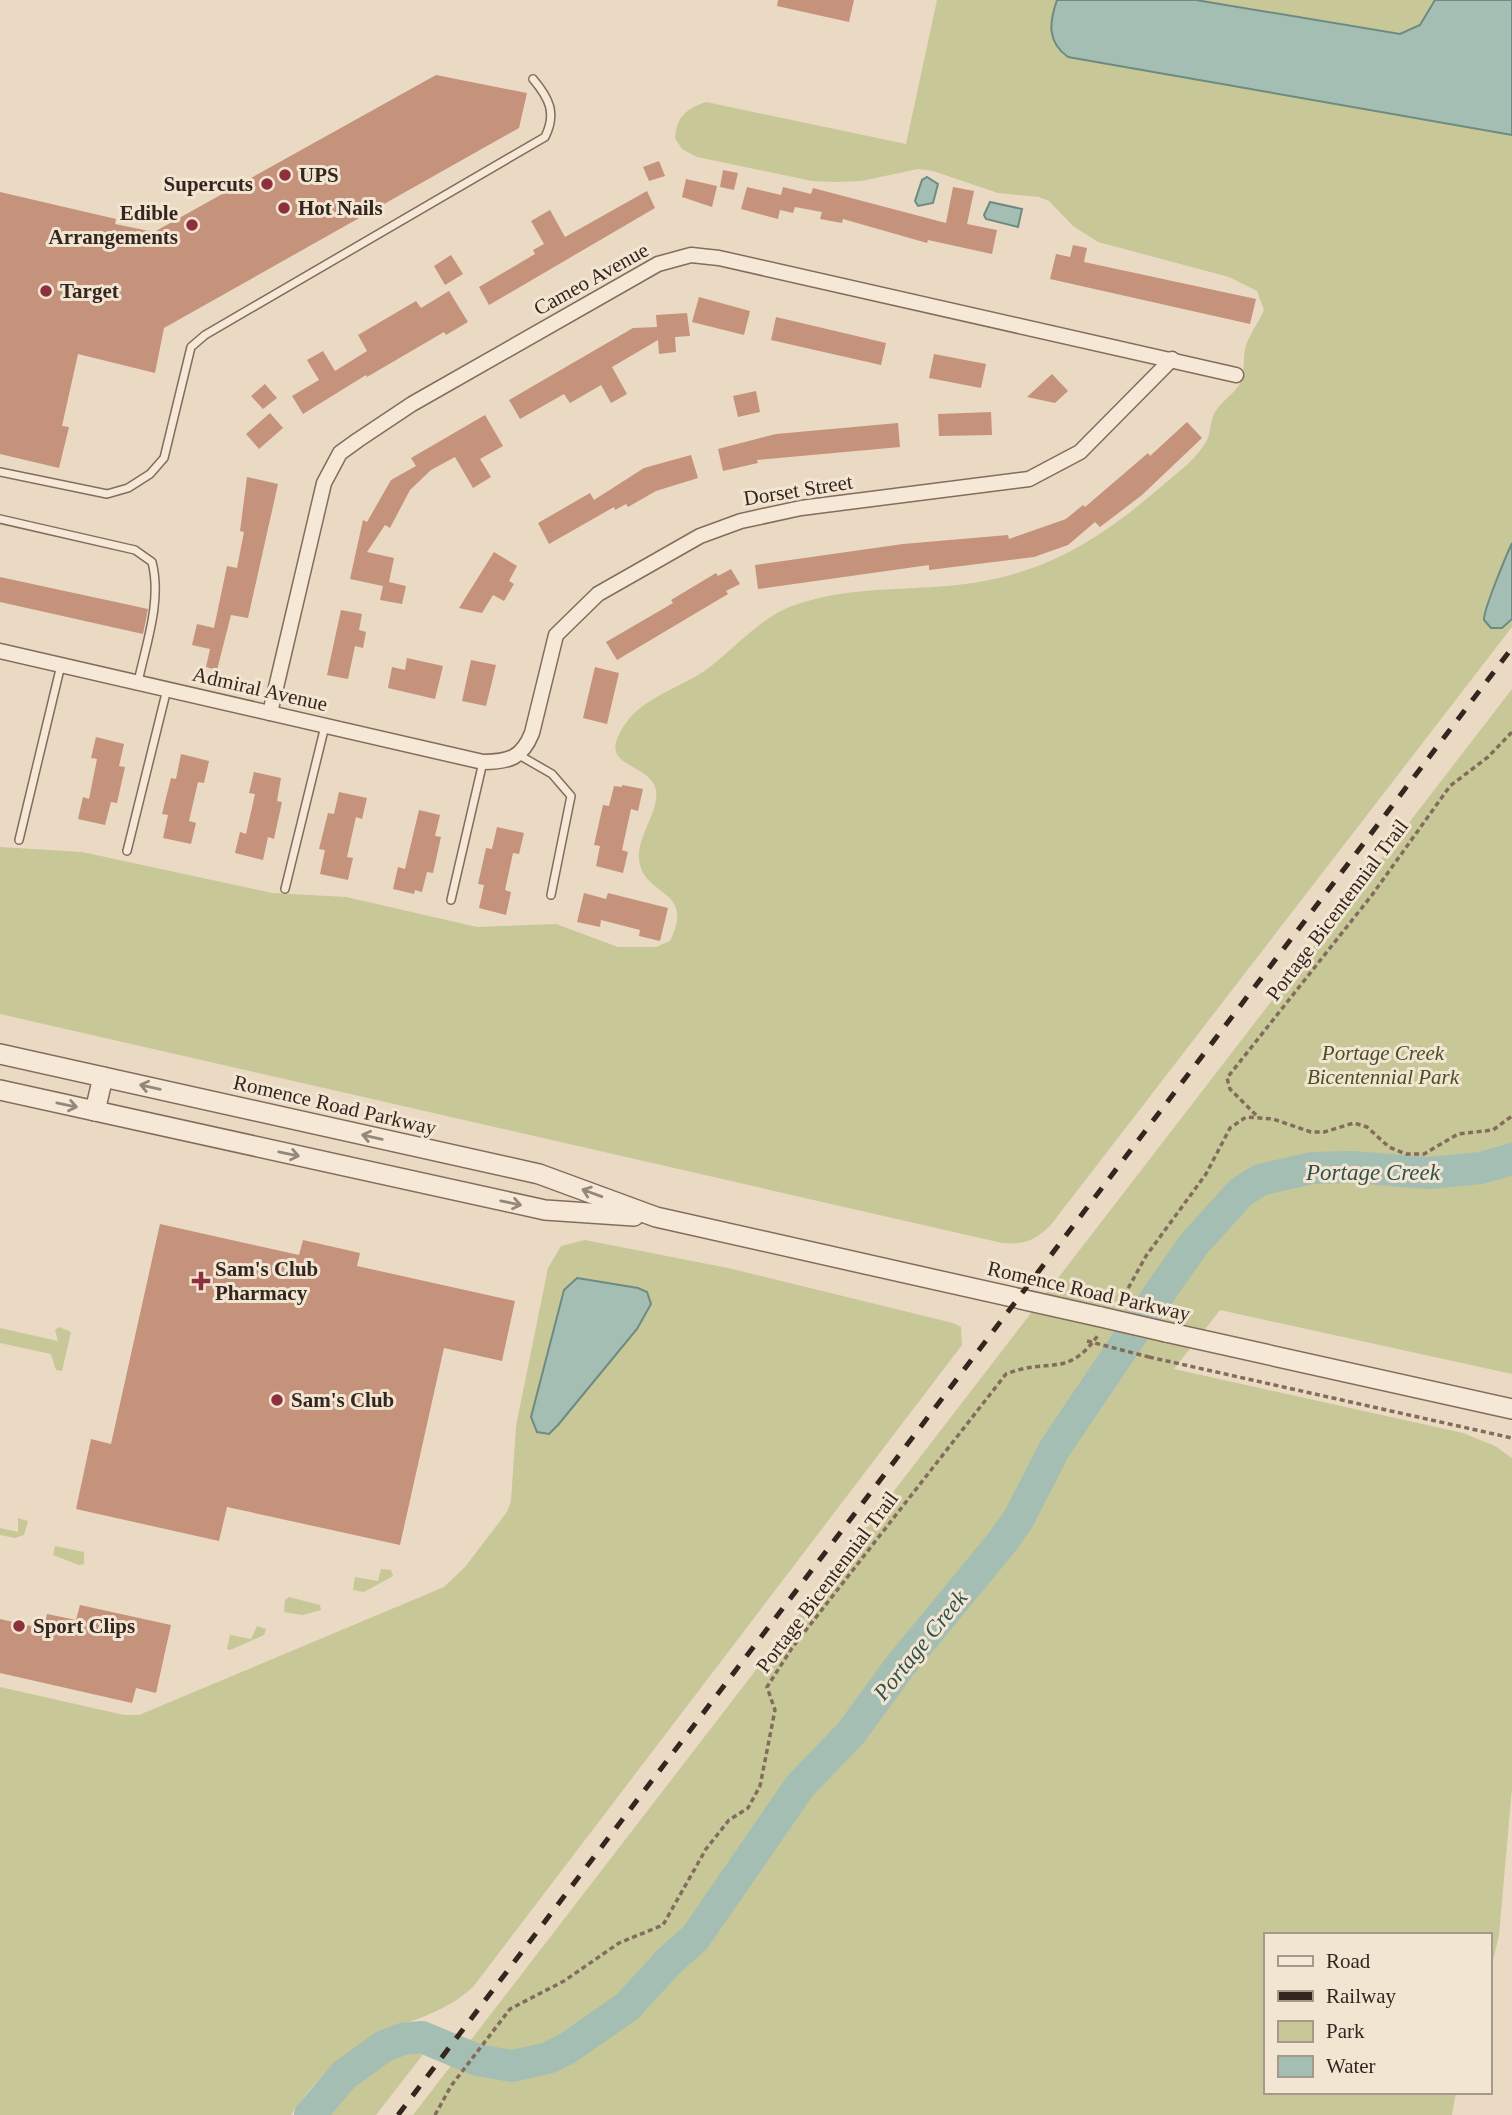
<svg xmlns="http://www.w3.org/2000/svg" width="1512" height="2115" font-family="Georgia,serif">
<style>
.green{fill:#c7c798}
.water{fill:#a5beb3;stroke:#6d8b80;stroke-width:2}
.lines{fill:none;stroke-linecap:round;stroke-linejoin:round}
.river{stroke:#a5beb3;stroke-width:32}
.building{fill:#c5927c}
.service-casing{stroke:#836c5b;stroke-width:10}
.minor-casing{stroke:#836c5b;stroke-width:17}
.tertiary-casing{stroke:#836c5b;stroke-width:22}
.path{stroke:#836c5b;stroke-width:3.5;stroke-dasharray:5 3.5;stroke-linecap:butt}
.service{stroke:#f6e8d6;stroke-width:7}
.minor{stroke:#f6e8d6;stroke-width:14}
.tertiary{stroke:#f6e8d6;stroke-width:19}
.rail{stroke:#34261e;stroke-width:5;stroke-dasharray:12 12;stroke-linecap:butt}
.tertiary-bridge-casing{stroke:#836c5b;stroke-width:22;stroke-linecap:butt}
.path-bridge{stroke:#836c5b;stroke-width:3.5;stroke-dasharray:5 3.5;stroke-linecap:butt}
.tertiary-bridge{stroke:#f6e8d6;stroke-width:19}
.oneway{stroke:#95877a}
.poi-dot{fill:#8d303c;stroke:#f2e5d2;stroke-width:2.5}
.labels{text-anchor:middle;stroke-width:6;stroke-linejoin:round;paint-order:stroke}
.poi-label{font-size:21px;font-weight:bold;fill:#34261e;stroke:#f2e5d2;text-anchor:start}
.street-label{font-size:21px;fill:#34261e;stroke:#f2e5d2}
.park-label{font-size:21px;font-style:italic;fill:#4a4f27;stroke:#f2e5d2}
.water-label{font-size:23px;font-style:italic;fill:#2f534c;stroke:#f2e5d2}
</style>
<rect width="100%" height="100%" fill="#eadac3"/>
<g class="green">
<path d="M937,0H1512V627L1050,1226C1034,1241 1023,1245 1002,1243L0,1014V847L82,852L272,893L346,897L477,927L556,924L618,947H656L670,941C695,890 648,897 640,865C632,838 667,805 653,783C640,761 595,766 626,723C643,698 681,687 706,670C733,650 756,622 787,608C849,583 915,593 979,582C1054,569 1105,535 1162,486C1178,472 1197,459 1207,440C1211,432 1210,422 1214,414C1220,401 1236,394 1241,381C1245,370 1243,359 1245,349C1249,334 1258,324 1264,310L1257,291L1229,277L1098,242L1073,226L1049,201L1039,197L998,193L933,171L918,169L861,181L835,182L812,181L697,157L682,149L675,138C677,116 686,109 706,102L906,144Z"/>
<path d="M1512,689V1374L1220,1310L1174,1369L1463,1433L1495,1446L1512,1458V1788L1499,1935L1489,1977V1935H1265V2092H1456L1452,2115H413Z"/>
<path d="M585,1240L728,1268L953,1323L961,1327L962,1345L473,1987C443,2015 407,2020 373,2038C339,2055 312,2084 291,2115H0V1687L124,1715H139L444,1587L465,1567L507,1512L511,1501L516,1426L548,1268L561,1246Z"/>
<path d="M59,1327L71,1332L62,1371L56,1370L51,1354L0,1343V1328L58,1341L55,1330Z"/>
<path d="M18,1518L28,1521L24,1535L15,1538L0,1535V1528L18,1532Z"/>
<path d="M55,1546L84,1552V1564L79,1565L53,1555Z"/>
<path d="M381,1569L391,1570L393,1576L364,1592L353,1590L355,1577L378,1581Z"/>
<path d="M289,1597L320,1605L321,1610L303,1615L284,1612L285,1600Z"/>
<path d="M257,1626L266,1629L264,1635L230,1650L227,1649L230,1635L251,1639Z"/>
<path d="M420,2046L424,2052L421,2057L376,2115H322C345,2087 380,2043 420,2046Z"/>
</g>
<g class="water">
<path d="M1057,0H1196L1400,34L1420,25L1435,0H1512V135L1068,57C1047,42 1049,23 1057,0Z"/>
<path d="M927,177L938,184L933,203L918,206L915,201L922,180Z"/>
<path d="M990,202L1022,209L1018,227L986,219L984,215Z"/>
<path d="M1512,543V619L1502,628H1491L1484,620C1483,611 1506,556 1512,543Z"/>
<path d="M577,1278L638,1288L647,1292L651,1304L637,1329L558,1425L549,1434L537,1432L531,1417L564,1290Z"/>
</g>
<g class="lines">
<path class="river" d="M310,2115L344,2075L384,2046L403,2039L422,2037L477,2060L512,2066L548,2058L568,2048L628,2006L669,1961L695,1938L800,1786L851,1733L900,1666L1003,1541L1019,1518L1055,1448L1165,1285L1194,1244L1241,1192L1260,1180L1312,1168L1352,1167L1429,1173L1481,1168L1512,1159"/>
</g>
<g class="building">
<path d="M778,0H854L849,22L777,6Z"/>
<path d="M436,75L527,93L519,128L164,328L155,373L78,354L62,426L69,427L59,468L0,454V192L116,219L115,224L154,232Z"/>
<path d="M659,161L665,176L649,181L643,167Z"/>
<path d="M723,170L738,173L734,190L720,187Z"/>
<path d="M686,179L717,186L712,207L682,197Z"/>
<path d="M747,187L781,195L783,187L811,194L813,188L946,223L953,187L974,191L967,224L997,230L992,254L928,240L927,243L843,219L842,223L820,219L822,212L795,207L793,213L780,210L778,219L741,209Z"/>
<path d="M647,191L655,208L489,305L479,287L535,254L533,250L544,244L531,221L550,210L565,237Z"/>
<path d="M1073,245L1087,248L1084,262L1256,299L1250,324L1050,279L1056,254L1070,257Z"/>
<path d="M451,255L463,274L445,285L434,266Z"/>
<path d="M449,291L468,322L446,335L444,332L367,377L366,375L303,414L292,396L319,380L307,360L323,351L335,371L367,351L358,335L416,301L421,308Z"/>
<path d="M699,297L750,311L744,335L692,322Z"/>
<path d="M687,313L690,336L675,337L676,352L659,354L658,340L612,367L627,394L611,403L601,385L570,403L564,394L520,419L509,400L633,328L657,327L656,315Z"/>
<path d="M776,317L886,343L881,365L771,340Z"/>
<path d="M934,354L986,364L981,388L929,378Z"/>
<path d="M1052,374L1068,391L1055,403L1027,397Z"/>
<path d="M265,384L277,398L263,409L251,396Z"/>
<path d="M756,391L760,412L738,417L733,396Z"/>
<path d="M991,412L992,435L939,436L938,414Z"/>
<path d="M270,413L283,428L259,449L246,434Z"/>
<path d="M485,415L503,446L480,459L491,477L473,488L455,457L431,470L410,490L390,528L385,525L367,552L394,558L389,582L406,586L402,604L380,600L383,586L350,579L363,520L367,522L391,480L416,466L411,458Z"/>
<path d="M1187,422L1202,438L1142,495L1100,527L1095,522L1068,545L1034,557L929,570V565L758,589L755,565L903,544L1008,535L1009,539L1066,519L1083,505L1085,507L1148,453L1150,456Z"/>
<path d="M898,423L900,447L757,460L758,463L723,471L718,449L776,434Z"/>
<path d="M691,455L698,478L656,491L628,507L626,504L615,510L614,507L549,544L538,523L590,493L594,500L644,468Z"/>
<path d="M247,477L278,484L248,618L231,615L217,670L206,667L210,649L192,645L197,624L214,628L227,566L237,568L244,532L240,531Z"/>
<path d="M494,552L517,566L509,581L514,584L504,601L493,595L482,613L459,608Z"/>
<path d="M731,569L740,584L726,591L728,594L617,660L606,642L673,603L671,600L716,573L718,576Z"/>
<path d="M0,577L148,609L143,634L0,602Z"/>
<path d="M341,610L362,614L359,630L366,632L363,648L355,646L348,679L327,675Z"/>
<path d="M407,658L443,666L435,699L388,688L392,667L405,670Z"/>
<path d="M471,660L496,665L486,706L462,701Z"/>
<path d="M595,667L619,673L607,724L583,718Z"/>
<path d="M96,737L124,744L119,766L125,767L117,803L111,802L105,825L78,819L83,797L89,799L97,759L91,758Z"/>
<path d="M181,754L209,761L204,783L198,782L189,821L196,823L191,844L163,838L168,815L162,814L171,778L176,779Z"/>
<path d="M254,772L281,778L277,801L282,802L274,839L268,837L263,860L235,853L240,832L246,834L255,794L249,793Z"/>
<path d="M622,785L643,789L638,811L631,809L622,850L628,852L623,873L596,866L600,846L594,845L603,805L609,806L614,786L622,787Z"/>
<path d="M339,792L367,798L362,819L356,817L347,857L353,858L348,880L320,874L325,850L319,849L328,813L334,814Z"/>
<path d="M419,810L440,815L435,836L441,837L433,873L427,872L422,892L415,890L414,894L393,889L398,867L405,869Z"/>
<path d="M497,827L524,833L519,854L513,853L505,890L511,892L506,915L479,908L484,885L478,884L486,848L492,849Z"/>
<path d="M584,893L606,899L608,893L668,908L660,941L639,936L640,930L601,920L600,927L577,922Z"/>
<path d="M160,1224L299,1255L303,1240L360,1253L357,1266L515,1301L502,1361L444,1348L400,1545L227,1507L219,1541L76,1509L91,1439L111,1444Z"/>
<path d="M80,1605L171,1625L156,1693L136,1688L132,1703L0,1673V1619L44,1629L47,1614L76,1620Z"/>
</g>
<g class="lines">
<g class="service-casing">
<g id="service">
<path d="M0,472L107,494L128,488L150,474L164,458L191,347L205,335L545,137C557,113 549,98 533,79"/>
<path d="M0,519L135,550L152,562C162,601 146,644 138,682"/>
<path d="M519,755L552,774L571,796L551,895"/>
<path d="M19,840L61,665"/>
<path d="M127,851L167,689"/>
<path d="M285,889L325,726"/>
<path d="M451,900L483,762"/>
</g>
</g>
<g class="minor-casing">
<g id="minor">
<path d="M0,651L483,762C509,762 522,758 532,733L556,635L598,594L700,536L741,521L801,508L1029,479L1080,452L1172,359"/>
<path d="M270,713L324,483L340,453L358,440L412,404L658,264L691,255L719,258L1236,375"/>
</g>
</g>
<g class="tertiary-casing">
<g id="tertiary">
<path d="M0,1054L539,1174L656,1217L1101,1317"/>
<path d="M0,1090L545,1210L634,1216"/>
<path d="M95,1111L103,1077"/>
<path d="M1166,1332L1512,1409"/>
</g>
</g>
<g class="path">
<path d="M1256,1115L1230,1089L1227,1078L1372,895L1450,786L1488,757L1512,732"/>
<path d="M1120,1303L1146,1256L1206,1174L1230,1128L1246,1117L1273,1119L1311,1132H1324L1354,1123L1367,1127L1389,1147L1406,1154H1424L1458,1134L1493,1130L1512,1116"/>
<path d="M1149,1357L1512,1438"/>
<path d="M435,2115L451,2086L510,2009L564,1981L619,1943L663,1925L706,1849L729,1820L748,1808L760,1786L775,1710L767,1687L792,1648L1006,1374C1048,1357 1068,1379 1098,1335"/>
</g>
<use href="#service" class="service"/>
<use href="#minor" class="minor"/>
<use href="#tertiary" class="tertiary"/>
<path class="rail" d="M398,2115L1512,648"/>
<g class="tertiary-bridge-casing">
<path id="tertiary-bridge" d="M1101,1317L1166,1332"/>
</g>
<path class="path-bridge" d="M1087,1341L1149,1357"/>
<use href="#tertiary-bridge" class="tertiary-bridge"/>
</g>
<defs><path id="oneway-shaft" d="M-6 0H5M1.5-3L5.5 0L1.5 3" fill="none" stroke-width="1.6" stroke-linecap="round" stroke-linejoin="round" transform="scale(1.75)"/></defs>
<g class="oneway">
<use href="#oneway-shaft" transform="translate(150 1087) rotate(-167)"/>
<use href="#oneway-shaft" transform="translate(67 1105) rotate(12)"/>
<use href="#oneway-shaft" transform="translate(372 1137) rotate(-167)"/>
<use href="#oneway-shaft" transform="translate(289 1154) rotate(12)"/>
<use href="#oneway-shaft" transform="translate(592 1193) rotate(-160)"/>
<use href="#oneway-shaft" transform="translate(511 1203) rotate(12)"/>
</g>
<g class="poi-dot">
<circle cx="285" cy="175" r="7"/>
<circle cx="267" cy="184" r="7"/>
<circle cx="284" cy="208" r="7"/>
<circle cx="192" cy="225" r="7"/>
<circle cx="46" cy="291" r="7"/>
<path d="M197.5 1270.5h7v7h7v7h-7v7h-7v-7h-7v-7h7z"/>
<circle cx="277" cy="1400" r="7"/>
<circle cx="19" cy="1626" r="7"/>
</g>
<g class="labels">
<g class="poi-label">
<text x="299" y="182">UPS</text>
<text x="253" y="191" text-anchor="end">Supercuts</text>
<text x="298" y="215">Hot Nails</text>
<text x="178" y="220" text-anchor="end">Edible<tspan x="178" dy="24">Arrangements</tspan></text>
<text x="60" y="298">Target</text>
<text x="215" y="1276">Sam's Club<tspan x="215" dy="24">Pharmacy</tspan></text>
<text x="291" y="1407">Sam's Club</text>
<text x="33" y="1633">Sport Clips</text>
</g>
<g class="street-label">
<text transform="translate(591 279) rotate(-29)" y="7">Cameo Avenue</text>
<text transform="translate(798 490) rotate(-9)" y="7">Dorset Street</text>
<text transform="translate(260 689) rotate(13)" y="7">Admiral Avenue</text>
<text transform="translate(1337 910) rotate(-53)" y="7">Portage Bicentennial Trail</text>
<text transform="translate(335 1105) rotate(13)" y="7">Romence Road Parkway</text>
<text transform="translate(1089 1291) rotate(13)" y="7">Romence Road Parkway</text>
<text transform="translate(827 1582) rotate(-53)" y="7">Portage Bicentennial Trail</text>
</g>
<g class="park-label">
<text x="1383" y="1060">Portage Creek<tspan x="1383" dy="24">Bicentennial Park</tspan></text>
</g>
<g class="water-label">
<text x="1373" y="1180">Portage Creek</text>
<text transform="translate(920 1645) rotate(-51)" y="8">Portage Creek</text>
</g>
</g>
<rect x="1264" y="1933" width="228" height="161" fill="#f2e5d2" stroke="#a6998a" stroke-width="2"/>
<rect x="1278" y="1956" width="35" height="10" fill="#f6e8d6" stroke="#a6998a" stroke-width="2"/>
<text x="1326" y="1968" font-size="21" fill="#34261e">Road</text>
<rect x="1278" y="1991" width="35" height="10" fill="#34261e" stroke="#a6998a" stroke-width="2"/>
<text x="1326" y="2003" font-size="21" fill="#34261e">Railway</text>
<rect x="1278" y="2021" width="35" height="21" fill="#c7c798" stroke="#a6998a" stroke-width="2"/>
<text x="1326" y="2038" font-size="21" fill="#34261e">Park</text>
<rect x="1278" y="2056" width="35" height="21" fill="#a5beb3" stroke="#a6998a" stroke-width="2"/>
<text x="1326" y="2073" font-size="21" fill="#34261e">Water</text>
</svg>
